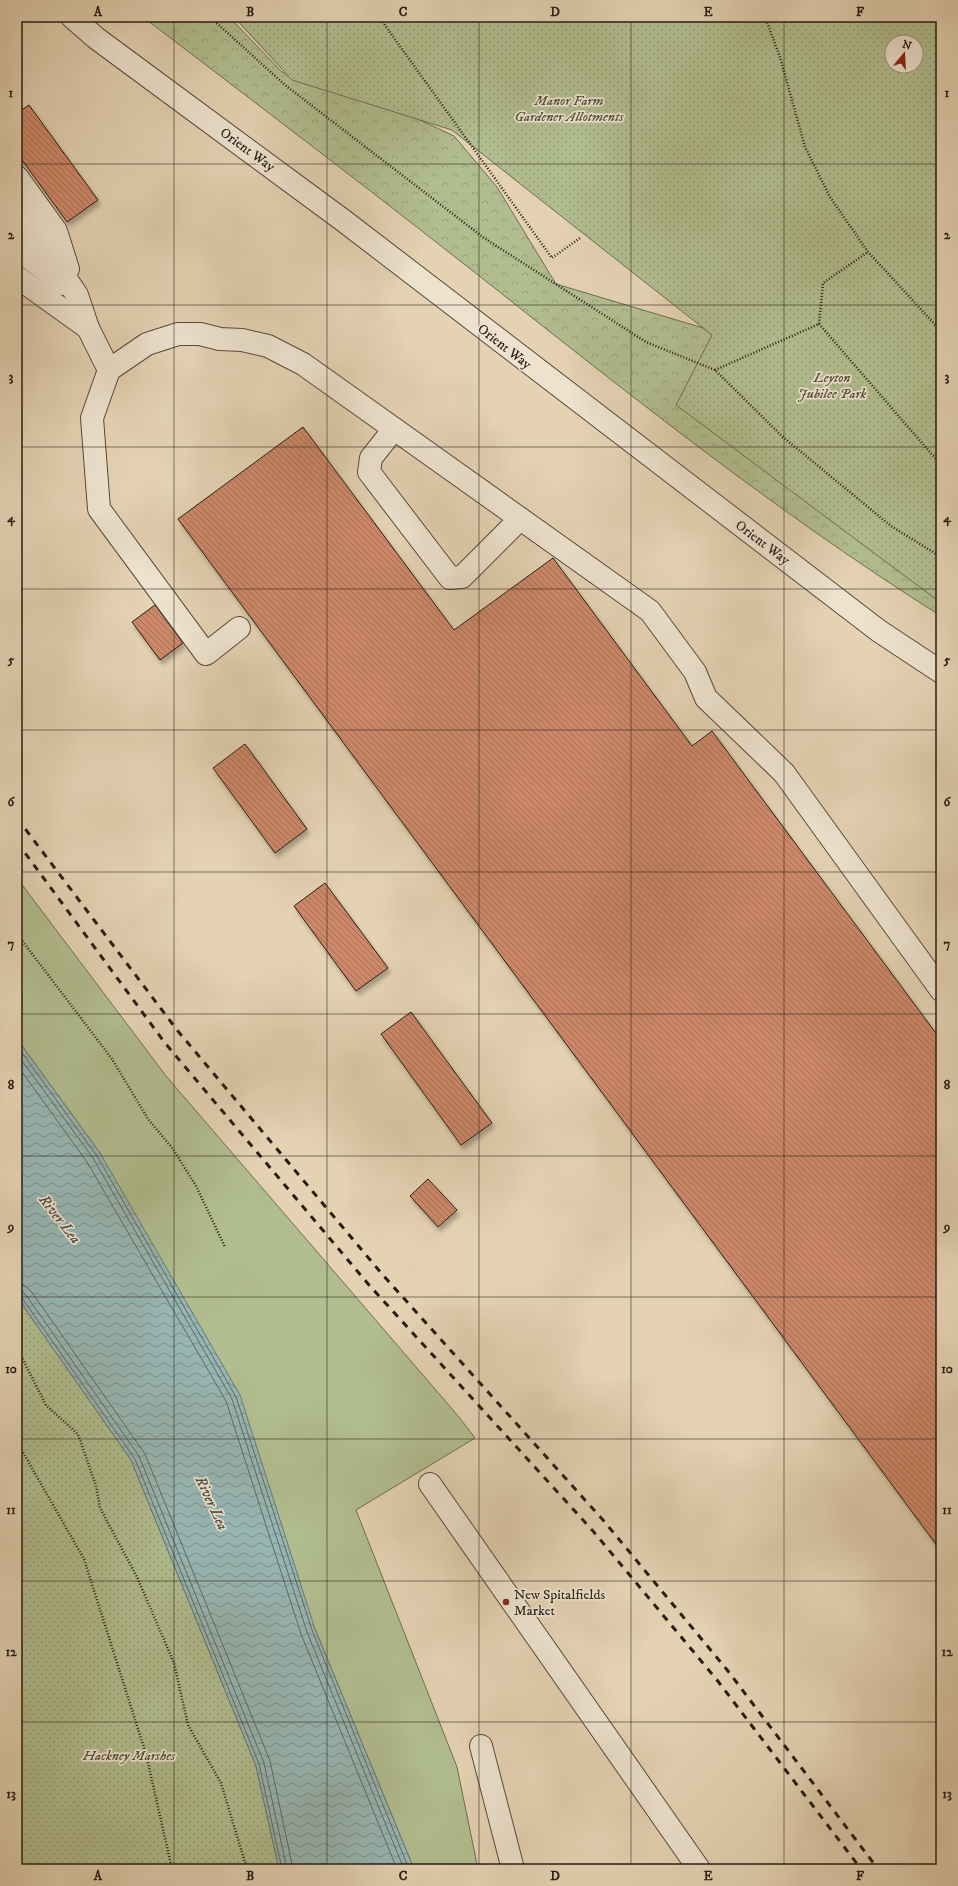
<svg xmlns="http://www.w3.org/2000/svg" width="958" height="1886" font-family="'IM FELL DW Pica',serif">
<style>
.grass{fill:#b1bd8f;stroke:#6c6d52}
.forest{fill:url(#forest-crowns);stroke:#6c6d52}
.park{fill:url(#park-dots);stroke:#6c6d52;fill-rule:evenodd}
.water{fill:url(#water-waves);stroke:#6a7974}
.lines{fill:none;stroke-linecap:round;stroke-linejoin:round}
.shore{stroke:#5e6a64;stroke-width:1}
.building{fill:url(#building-back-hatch);stroke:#261d15;filter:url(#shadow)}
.minor-casing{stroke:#564a3c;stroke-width:24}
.path{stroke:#261d15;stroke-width:2.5;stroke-dasharray:1 2;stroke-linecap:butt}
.minor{stroke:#ede2ce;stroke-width:22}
.rail{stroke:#261d15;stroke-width:3;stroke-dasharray:7 7;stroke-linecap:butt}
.grid{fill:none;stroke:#261d15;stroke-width:1;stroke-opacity:0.55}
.poi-dot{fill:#8f2418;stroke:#ede2ce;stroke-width:1.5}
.labels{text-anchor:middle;stroke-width:3.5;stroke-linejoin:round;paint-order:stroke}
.park-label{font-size:14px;font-style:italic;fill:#504d3a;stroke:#ede2ce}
.street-label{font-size:14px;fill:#261d15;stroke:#ede2ce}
.poi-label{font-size:14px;fill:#261d15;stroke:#ede2ce;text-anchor:start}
.water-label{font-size:15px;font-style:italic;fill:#484b44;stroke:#ede2ce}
.neatline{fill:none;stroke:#261d15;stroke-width:1.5}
.grid-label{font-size:13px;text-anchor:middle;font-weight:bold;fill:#261d15}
</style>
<defs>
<pattern id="forest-crowns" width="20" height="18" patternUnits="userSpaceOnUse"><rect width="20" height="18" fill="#b1bd8f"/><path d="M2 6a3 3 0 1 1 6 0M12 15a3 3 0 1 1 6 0" fill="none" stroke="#98a27a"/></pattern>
<pattern id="park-dots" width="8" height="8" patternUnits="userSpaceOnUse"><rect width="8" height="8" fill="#b1bd8f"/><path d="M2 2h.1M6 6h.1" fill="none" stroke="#98a27a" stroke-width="1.8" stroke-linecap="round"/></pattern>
<pattern id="water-waves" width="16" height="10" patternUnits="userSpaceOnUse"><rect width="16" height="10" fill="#97b6b3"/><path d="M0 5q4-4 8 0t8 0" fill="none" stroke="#7b9390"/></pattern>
<pattern id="building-back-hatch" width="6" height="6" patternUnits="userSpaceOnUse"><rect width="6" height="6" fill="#cd8869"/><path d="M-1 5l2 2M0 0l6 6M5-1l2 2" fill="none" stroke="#a66f55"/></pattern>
<filter id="shadow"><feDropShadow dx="2.5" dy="4.5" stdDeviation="2" flood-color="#0004"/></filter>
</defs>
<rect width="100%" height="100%" fill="#e4d2b3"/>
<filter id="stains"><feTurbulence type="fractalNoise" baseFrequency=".005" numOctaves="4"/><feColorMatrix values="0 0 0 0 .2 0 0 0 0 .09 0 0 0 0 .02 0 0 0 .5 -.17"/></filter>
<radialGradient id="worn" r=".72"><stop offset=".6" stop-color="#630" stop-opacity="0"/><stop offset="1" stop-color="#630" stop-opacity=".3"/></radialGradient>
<path class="grass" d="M17,878L166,1076L459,1417L475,1438L356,1510L457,1767L478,1869H414L315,1629L100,1153L17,1039Z"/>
<path class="forest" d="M143,17H229L282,72L394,108L454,136L497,187L556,284L730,336L941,370V616C777,513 625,391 473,271C364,185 253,101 143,17Z"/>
<g class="park">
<path d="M234,17H941V603L676,405L712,335L452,130L292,80ZM892,42H916V66H892Z"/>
<path d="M17,1297L131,1460L256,1766L279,1869H17Z"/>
</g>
<path class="water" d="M17,1039L100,1153L240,1395L315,1629L414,1869H279L256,1766L131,1460L17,1297Z"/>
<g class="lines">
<g class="shore">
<path d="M17,1046L97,1156L236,1397L312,1630L409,1869"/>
<path d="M17,1054L93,1158L232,1399L307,1632L404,1869"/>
<path d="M17,1065L87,1162L226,1401L301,1634L397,1869"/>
<path d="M17,1284L25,1286L31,1291L145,1454L270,1761L293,1869"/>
<path d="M17,1290L22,1291L26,1295L139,1456L264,1763L287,1869"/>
<path d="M17,1295L22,1298L135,1459L259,1764L282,1869"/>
</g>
</g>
<g class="building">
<path d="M29,105L98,200L67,222L17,153V113Z"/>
<path d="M303,427L454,630L553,558L692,746L712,731L941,1040V1551L178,519Z"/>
<path d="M155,605L183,643L160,660L132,622Z"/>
<path d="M245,744L307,829L275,853L213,768Z"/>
<path d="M325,883L388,968L356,991L294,906Z"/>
<path d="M411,1012L492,1123L461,1145L381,1034Z"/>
<path d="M428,1179L457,1210L438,1227L410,1196Z"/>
</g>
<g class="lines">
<g class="minor-casing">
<g id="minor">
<path d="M72,17L96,38L344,221L879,631L941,672"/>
<path d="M17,177L56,231L68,269"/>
<path d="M17,207L77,295L88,328L109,370L147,344L178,334H200L220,339L242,340L268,346L303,364L650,611L695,672L706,698L784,773L941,990"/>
<path d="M17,244L24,254L63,284"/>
<path d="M17,277L88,328"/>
<path d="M109,370L92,418L99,509L206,654L239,628"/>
<path d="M394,429L371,458L369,472L450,578L462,577L520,519"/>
<path d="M430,1484L699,1869"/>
<path d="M481,1746L513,1869"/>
</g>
</g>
<g class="path">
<path d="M210,17L285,85L484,238L646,342L715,370L783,437L891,526L941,557"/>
<path d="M379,17L552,258L580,238"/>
<path d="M765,17L780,57L805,147L830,197L868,252L941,331"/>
<path d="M819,324L941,465"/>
<path d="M715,370L819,324L823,283L868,252"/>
<path d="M936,634L941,637"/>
<path d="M17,934L112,1059L148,1119L173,1149L196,1186L225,1247"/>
<path d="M17,1348L46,1405L78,1434L96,1486L100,1508L137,1577L174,1663L188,1725L221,1783L247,1869"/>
<path d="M17,1442L84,1559L146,1754L172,1869"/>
</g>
<use href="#minor" class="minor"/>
<g class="rail">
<path d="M17,818L177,1030L382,1274L603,1520L728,1671L878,1869"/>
<path d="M17,842L165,1043L369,1285L593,1531L717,1680L861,1869"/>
</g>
</g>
<path class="grid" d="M174,17V1869M327,17V1869M479,17V1869M631,17V1869M784,17V1869M17,164H941M17,305H941M17,447H941M17,589H941M17,730H941M17,872H941M17,1014H941M17,1156H941M17,1297H941M17,1439H941M17,1581H941M17,1722H941"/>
<circle class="poi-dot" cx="506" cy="1602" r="4"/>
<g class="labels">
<g class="park-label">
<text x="569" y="105">Manor Farm<tspan x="569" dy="16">Gardener Allotments</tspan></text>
<text x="832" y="382">Leyton<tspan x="832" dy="16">Jubilee Park</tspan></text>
<text x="129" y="1760">Hackney Marshes</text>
</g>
<g class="street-label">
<text transform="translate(248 149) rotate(36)" y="5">Orient Way</text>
<text transform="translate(505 346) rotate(38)" y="5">Orient Way</text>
<text transform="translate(763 542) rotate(37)" y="5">Orient Way</text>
</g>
<g class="poi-label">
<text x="514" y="1599">New Spitalfields<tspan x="514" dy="16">Market</tspan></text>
</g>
<g class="water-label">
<text transform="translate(60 1219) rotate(52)" y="5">River Lea</text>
<text transform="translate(212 1503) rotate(65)" y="5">River Lea</text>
</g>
</g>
<rect width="958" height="1886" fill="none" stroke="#e4d2b3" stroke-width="44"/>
<g transform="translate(904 54) rotate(18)"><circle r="19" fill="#ede2ce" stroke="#9d9384"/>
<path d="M0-3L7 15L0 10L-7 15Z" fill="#8f2418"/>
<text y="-6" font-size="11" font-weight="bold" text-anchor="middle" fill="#261d15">N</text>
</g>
<rect x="22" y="22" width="914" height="1842" class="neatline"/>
<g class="grid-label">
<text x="98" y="16">A</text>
<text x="250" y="16">B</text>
<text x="403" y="16">C</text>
<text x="555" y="16">D</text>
<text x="708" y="16">E</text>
<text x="860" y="16">F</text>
<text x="11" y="97">1</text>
<text x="947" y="97">1</text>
<text x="11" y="239">2</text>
<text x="947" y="239">2</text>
<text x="11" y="381">3</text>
<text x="947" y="381">3</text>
<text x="11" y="522">4</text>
<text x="947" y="522">4</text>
<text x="11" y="664">5</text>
<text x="947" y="664">5</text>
<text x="11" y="806">6</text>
<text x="947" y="806">6</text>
<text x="11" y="948">7</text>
<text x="947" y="948">7</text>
<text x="11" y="1089">8</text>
<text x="947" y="1089">8</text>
<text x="11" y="1231">9</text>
<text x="947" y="1231">9</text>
<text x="11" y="1373">10</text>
<text x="947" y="1373">10</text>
<text x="11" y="1514">11</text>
<text x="947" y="1514">11</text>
<text x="11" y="1656">12</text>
<text x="947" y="1656">12</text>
<text x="11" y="1798">13</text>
<text x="947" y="1798">13</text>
<text x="98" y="1880">A</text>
<text x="250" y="1880">B</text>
<text x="403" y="1880">C</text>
<text x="555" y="1880">D</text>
<text x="708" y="1880">E</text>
<text x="860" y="1880">F</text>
</g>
<rect width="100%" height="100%" filter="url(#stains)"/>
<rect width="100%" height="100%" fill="url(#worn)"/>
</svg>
